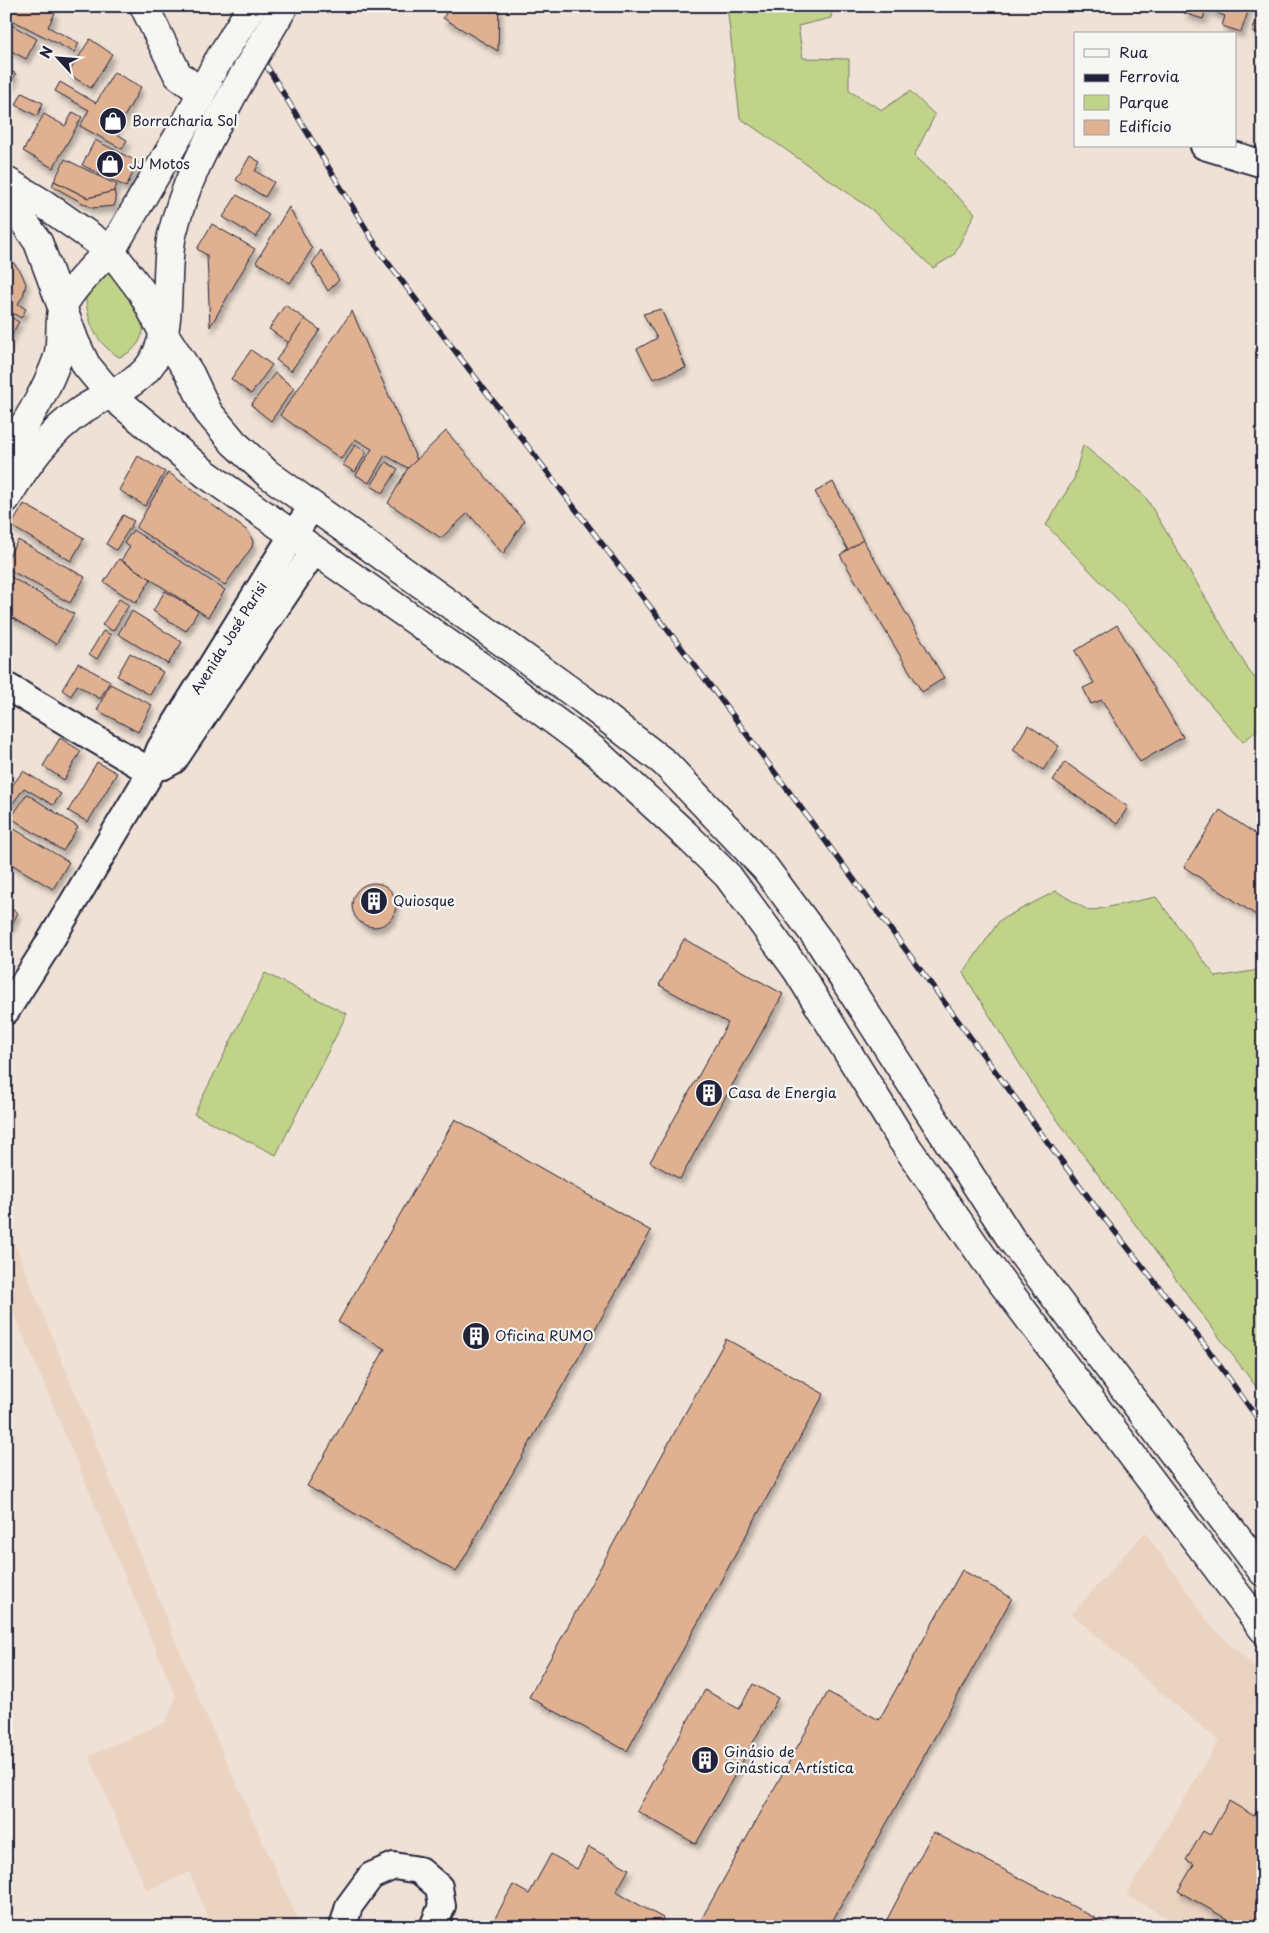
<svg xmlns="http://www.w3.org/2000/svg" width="1269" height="1933" font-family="'Playpen Sans',sans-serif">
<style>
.built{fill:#ead3c1}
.green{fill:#c0d388;stroke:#717a62}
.building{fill:#e0b191;stroke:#22223b;filter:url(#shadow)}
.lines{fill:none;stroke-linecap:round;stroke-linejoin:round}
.minor-casing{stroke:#22223b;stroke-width:30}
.major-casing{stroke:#22223b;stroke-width:31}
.minor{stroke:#f6f6f2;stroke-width:26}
.major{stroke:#f6f6f2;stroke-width:28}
.rail-casing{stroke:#22223b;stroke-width:5.5}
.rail{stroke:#f6f6f2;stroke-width:4;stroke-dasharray:11;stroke-linecap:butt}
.major-bridge-casing{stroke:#22223b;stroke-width:31;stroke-linecap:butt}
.major-bridge{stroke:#f6f6f2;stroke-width:28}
.labels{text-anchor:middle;stroke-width:4.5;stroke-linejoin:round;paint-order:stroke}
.poi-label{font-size:14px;fill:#22223b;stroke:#f6f6f2;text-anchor:start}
.street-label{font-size:14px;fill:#22223b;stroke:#f6f6f2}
</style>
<defs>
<filter id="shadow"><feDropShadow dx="3" dy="5.5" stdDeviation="2.5" flood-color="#0004"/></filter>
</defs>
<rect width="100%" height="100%" fill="#efe1d5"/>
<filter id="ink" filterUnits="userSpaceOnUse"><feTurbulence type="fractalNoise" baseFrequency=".02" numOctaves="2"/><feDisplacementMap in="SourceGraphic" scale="10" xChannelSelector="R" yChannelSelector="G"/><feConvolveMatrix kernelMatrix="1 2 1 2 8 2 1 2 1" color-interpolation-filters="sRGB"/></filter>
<g filter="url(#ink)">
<g class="built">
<path d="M6,1223L203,1709L301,1927H212L189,1872L147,1891L89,1756L166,1722L176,1697L6,1294Z"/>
<path d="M1145,1532L1212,1627L1263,1675V1927H1184L1126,1895L1219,1741L1153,1686L1072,1614Z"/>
</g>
<g class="green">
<path d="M727,6H832L831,18L798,26L803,58L849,59V91L882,110L910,91L935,115L914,156L975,213L954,255L933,268L871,209L740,118Z"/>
<path d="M114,265L143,317C146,335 137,352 119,357C92,341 86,316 85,287Z"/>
<path d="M1083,445L1145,496L1249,671L1263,688V725L1243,742L1142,625L1046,525L1074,479Z"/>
<path d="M1056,891L1089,911L1156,897L1216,977L1259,970L1263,973V1396L1041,1098L963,973L1000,920Z"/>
<path d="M265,973L347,1014L276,1155L194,1114Z"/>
</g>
<g class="building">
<path d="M9,6H42L55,13L48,27L79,43L74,52L6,17Z"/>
<path d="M450,6H499L498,51L443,18Z"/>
<path d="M1187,6H1250L1241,32L1222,26L1225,16L1206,9L1203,19L1184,13Z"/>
<path d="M1261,6H1263V35L1252,32Z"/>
<path d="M6,22L37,39L26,59L6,48Z"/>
<path d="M90,39L112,54L91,88L68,74Z"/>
<path d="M6,68L16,74L6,91Z"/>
<path d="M114,72L141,87L115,133L127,140L122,149L80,126L89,110L55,91L60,82L96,103Z"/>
<path d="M22,93L43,103L37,116L16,105Z"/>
<path d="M73,112L82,117L53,168L23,151L44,114L65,126Z"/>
<path d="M95,140L138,162L126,187L82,165Z"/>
<path d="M250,156L260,162L255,171L274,182L265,197L236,180Z"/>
<path d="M65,159L117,185L114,191L88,198L54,181Z"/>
<path d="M54,181L88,198L114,191L116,200L114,206L92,208L52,186Z"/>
<path d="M237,195L269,214L256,237L223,217Z"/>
<path d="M289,207L312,249L290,283L256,262Z"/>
<path d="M212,224L255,249L210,327L207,255L197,249Z"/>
<path d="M321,250L339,280L328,291L312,264Z"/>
<path d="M6,257L12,261L21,272L26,284L23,296L18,304L26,309L21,318L6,309Z"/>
<path d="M285,305L305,319L289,343L269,329Z"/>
<path d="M661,309L686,368L653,379L637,349L657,338L643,314Z"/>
<path d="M352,311L417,460L408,468L385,455L369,483L356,475L372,449L355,439L341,459L280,415Z"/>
<path d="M6,314L19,322L6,344Z"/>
<path d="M305,319L320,330L291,371L276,360Z"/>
<path d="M251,350L272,365L251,394L231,379Z"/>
<path d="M275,373L294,388L271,421L251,405Z"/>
<path d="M446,431L524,521L503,554L468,513L441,538L388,503L408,468Z"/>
<path d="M355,445L367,452L355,472L343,465Z"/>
<path d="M138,456L165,472L145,506L119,490Z"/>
<path d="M386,462L398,469L383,493L371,486Z"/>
<path d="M168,472L249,532L253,542L252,547L225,585L136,528Z"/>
<path d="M833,482L863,540L848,550L815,492Z"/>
<path d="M24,504L84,538L71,561L11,526Z"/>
<path d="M123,515L134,521L116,550L106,544Z"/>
<path d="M133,530L225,590L208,617L121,560L130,547L124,543Z"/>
<path d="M18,540L85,577L70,603L6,568V561Z"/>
<path d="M863,540L944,678L922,692L840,555Z"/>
<path d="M119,559L151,579L136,603L104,582Z"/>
<path d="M6,574L74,614L56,644L6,614Z"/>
<path d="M165,591L198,611L186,631L153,611Z"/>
<path d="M119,599L129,605L113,631L102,625Z"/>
<path d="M132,611L182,642L168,664L118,634Z"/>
<path d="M1117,625L1183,737L1140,762L1102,700L1091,704L1083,688L1094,683L1075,651Z"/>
<path d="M103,631L111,635L97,659L89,654Z"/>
<path d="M130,653L163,672L150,695L117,676Z"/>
<path d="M78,663L110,681L100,699L77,685L71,696L62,690Z"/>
<path d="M110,684L152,705L138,732L97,710Z"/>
<path d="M1028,725L1059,746L1043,770L1013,750Z"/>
<path d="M60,738L81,751L64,780L43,766Z"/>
<path d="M97,762L117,773L88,822L68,811Z"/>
<path d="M1065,762L1128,807L1117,824L1053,780Z"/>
<path d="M23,771L61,794L53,805L24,788L6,813V794Z"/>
<path d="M27,794L78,827L63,851L11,818Z"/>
<path d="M1220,810L1263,839V905L1256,915L1184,867Z"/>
<path d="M6,824L69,862L53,889L6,861Z"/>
<circle cx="374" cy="905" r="22"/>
<path d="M8,907L18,913L6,934V910Z"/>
<path d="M684,939L783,994L680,1179L650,1162L728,1023L659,985Z"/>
<path d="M455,1119L651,1231L456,1572L307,1486L385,1349L338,1322Z"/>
<path d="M726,1339L824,1394L627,1751L529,1697Z"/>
<path d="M962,1570L1012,1598L829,1927H697L828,1692L879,1720Z"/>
<path d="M753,1684L778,1698L696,1844L637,1811L705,1690L739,1709Z"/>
<path d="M1229,1801L1254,1816L1259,1808L1263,1810V1910L1253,1927H1241L1178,1891L1194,1864L1186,1860L1203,1831L1210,1835Z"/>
<path d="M933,1832L1112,1927H883Z"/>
<path d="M589,1847L629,1869L616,1892L663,1918L658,1927H507L494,1920L513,1885L529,1894L551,1854L577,1869Z"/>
</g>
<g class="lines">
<g class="minor-casing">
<g id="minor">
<path d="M1204,146L1263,164"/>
<path d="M6,686L151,772"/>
<path d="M163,766L174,760L314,551"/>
<path d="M6,1011L43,953L151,772L160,749L292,536L313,506"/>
<path d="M343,1927L349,1906L371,1876L394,1866L419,1870L439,1887L442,1906L433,1927"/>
</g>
</g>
<g class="major-casing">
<g id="major">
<path d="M144,6L178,75L201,92"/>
<path d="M6,181L44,204L111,251L142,292L164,334L190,374L208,412L234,443L268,474L582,699L665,763L765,868L820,942L1011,1239L1263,1572"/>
<path d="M6,206L20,216L38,242L75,342L86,365L111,395L206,474L497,678L595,751L685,834L728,876L797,970L900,1137L985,1260L1263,1629"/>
<path d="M6,455C25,424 45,394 57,360C63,345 58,321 63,306C69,292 98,260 111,251L186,123L217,63"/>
<path d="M6,499C26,465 49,432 82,410C105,394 137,387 153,361C175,324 163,276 172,235C185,181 209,139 235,90"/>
</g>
</g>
<use href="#minor" class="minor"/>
<use href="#major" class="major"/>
<g class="rail-casing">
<path id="rail" d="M230,6L382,255L731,713L1094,1205L1207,1348L1263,1426"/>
</g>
<use href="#rail" class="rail"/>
<g class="major-bridge-casing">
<g id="major-bridge">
<path d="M217,63L252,6"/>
<path d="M235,90L284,6"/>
</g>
</g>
<use href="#major-bridge" class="major-bridge"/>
</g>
</g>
<defs>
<g id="shop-disc" transform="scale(1.4375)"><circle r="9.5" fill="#22223b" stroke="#f6f6f2"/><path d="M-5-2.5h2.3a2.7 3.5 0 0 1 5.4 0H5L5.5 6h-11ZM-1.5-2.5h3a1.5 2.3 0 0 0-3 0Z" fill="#fff"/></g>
<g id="building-disc" transform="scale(1.4375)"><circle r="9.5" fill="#22223b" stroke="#f6f6f2"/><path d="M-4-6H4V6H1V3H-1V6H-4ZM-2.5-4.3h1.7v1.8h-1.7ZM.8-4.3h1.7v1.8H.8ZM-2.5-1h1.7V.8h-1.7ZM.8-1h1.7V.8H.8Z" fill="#fff"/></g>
</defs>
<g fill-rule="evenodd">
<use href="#shop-disc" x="113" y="121"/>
<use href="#shop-disc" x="110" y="164"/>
<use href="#building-disc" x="374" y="901"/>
<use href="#building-disc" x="709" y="1093"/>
<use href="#building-disc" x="476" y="1336"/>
<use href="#building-disc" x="705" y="1760"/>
</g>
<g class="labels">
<g class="poi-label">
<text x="132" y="126">Borracharia Sol</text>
<text x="129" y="169">JJ Motos</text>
<text x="393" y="906">Quiosque</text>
<text x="728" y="1098">Casa de Energia</text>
<text x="495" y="1341">Oficina RUMO</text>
<text x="724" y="1757">Ginásio de<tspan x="724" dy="16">Ginástica Artística</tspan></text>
</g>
<g class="street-label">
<text transform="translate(229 638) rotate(-58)" y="5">Avenida José Parisi</text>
</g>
</g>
<rect width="1269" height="1933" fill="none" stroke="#f6f6f2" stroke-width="25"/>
<rect x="12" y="12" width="1244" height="1908" fill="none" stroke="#22223b" stroke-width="2" filter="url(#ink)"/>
<rect x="1074" y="32" width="162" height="115" fill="#f6f6f2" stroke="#a1a1a9"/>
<rect x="1084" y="49" width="25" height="8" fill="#f6f6f2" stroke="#a1a1a9"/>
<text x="1119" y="58" font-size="15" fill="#22223b">Rua</text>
<rect x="1084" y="74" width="25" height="8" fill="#22223b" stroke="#a1a1a9"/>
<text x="1119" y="82" font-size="15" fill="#22223b">Ferrovia</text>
<rect x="1084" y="95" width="25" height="15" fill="#c0d388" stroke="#a1a1a9"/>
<text x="1119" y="108" font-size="15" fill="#22223b">Parque</text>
<rect x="1084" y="120" width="25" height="15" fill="#e0b191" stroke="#a1a1a9"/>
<text x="1119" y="132" font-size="15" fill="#22223b">Edifício</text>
<g transform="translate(58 58) rotate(296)" stroke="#f6f6f2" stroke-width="4" paint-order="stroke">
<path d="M0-4L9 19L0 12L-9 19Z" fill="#22223b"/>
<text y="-8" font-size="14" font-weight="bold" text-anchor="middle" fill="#22223b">N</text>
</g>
</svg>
